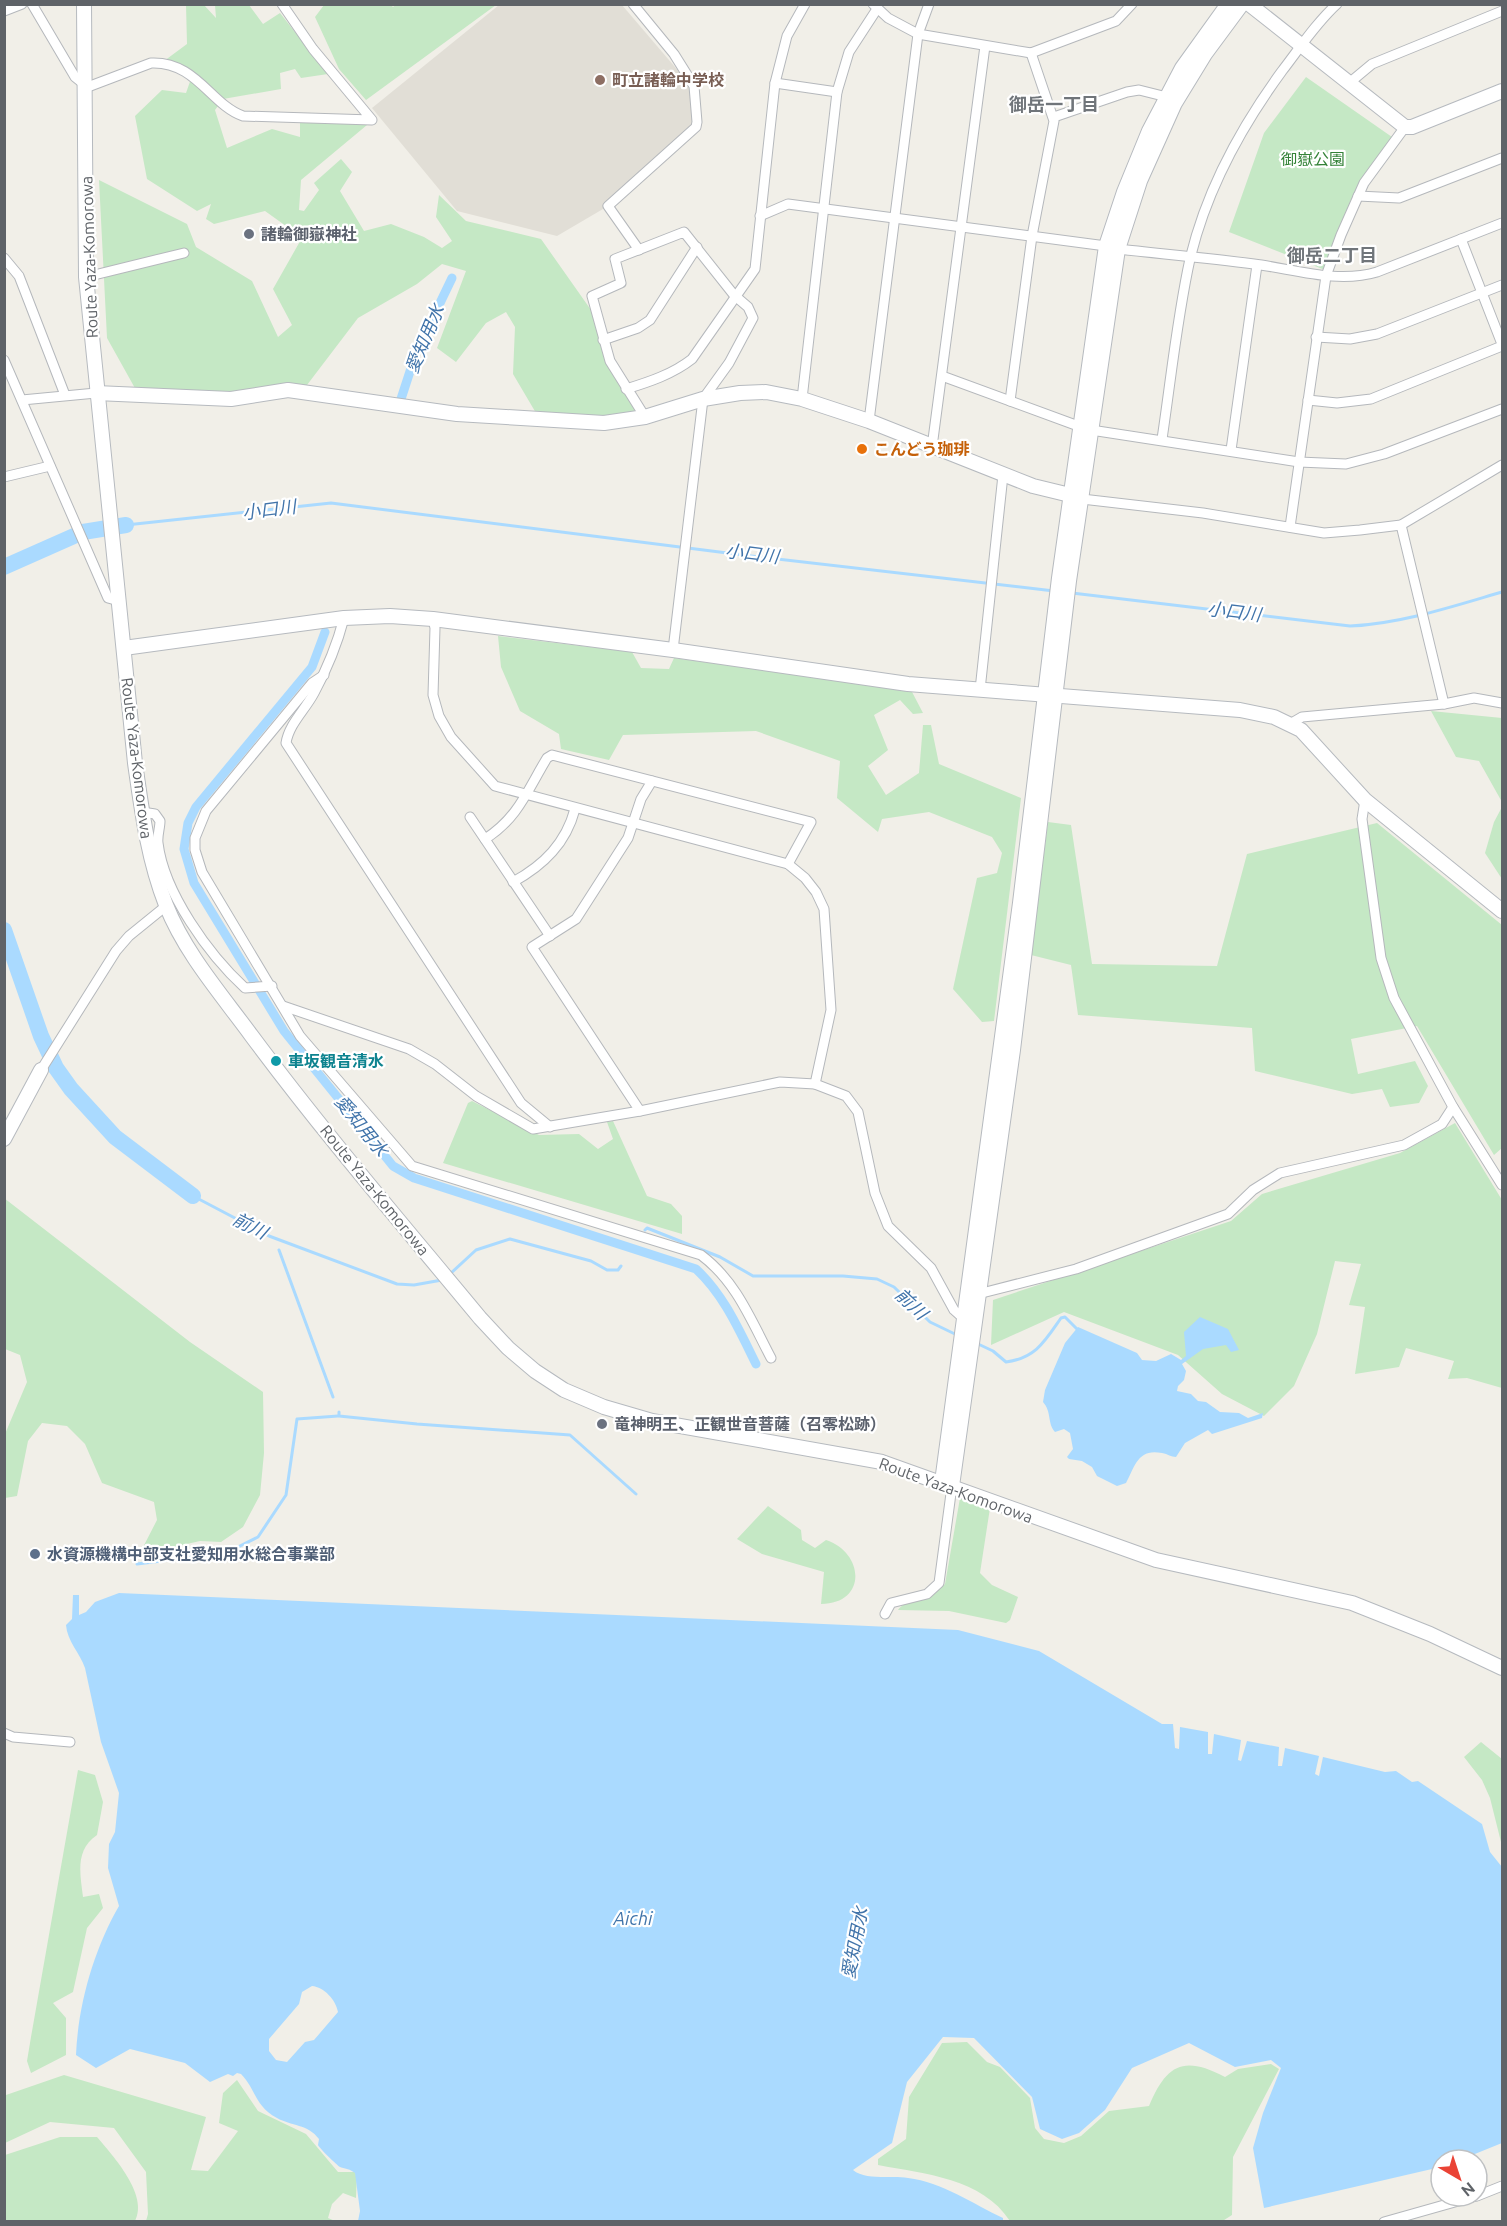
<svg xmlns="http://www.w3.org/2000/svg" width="1507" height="2226" font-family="Ubuntu,'Noto Sans JP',sans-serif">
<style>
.education{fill:#e1ded6}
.green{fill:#c5e8c5}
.water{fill:#aadaff;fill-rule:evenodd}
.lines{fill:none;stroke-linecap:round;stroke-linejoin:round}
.stream{stroke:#aadaff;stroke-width:3}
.canal{stroke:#aadaff;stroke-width:9}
.river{stroke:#aadaff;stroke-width:16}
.street-casing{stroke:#b5b8bc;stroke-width:11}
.secondary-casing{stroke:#b6babf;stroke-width:16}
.street{stroke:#fff;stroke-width:9}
.secondary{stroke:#fff;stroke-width:14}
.education-dot{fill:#8d6e63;stroke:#fff;stroke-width:2}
.worship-dot{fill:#6b7280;stroke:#fff;stroke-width:2}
.food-dot{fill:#e8710a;stroke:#fff;stroke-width:2}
.culture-dot{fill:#0f9aa8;stroke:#fff;stroke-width:2}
.service-dot{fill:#5c6f8a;stroke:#fff;stroke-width:2}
.labels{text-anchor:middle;stroke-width:4.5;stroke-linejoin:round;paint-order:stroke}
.education-label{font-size:16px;font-weight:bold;fill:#785e54;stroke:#fff;text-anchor:start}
.park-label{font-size:16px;fill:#348238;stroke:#fff}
.worship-label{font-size:16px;font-weight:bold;fill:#5b616d;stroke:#fff;text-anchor:start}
.street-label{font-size:16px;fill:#5f6368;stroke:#fff}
.food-label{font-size:16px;font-weight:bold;fill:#c56008;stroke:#fff;text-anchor:start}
.culture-label{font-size:16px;font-weight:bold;fill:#0d838f;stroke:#fff;text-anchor:start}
.service-label{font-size:16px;font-weight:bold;fill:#4e5e75;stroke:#fff;text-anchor:start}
.neighbourhood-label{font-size:18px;font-weight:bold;fill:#70757a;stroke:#fff}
.water-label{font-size:18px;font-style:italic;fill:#4174aa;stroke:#fff}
</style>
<rect width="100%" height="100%" fill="#f1efe8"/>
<path class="education" d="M499,5H622L692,87V125L603,209L557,236L457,211L372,108Z"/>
<g class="green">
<path d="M390,4L393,7L397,4L496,5L366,100L339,69L315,17L324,5Z"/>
<path d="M186,5H204L216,18L215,5H249L263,24L280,13L328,74L301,78L295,69L280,73L281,89L223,99L215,110L227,148L272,129L300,137V120L367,125L301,180L299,210L304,211L319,190L314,183L341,159L352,172L340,191L364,231L391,224L424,237L442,248L452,241L436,217L439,195L466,221L541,239L591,310L605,360L635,408L633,414L610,417L536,413L513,374L515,327L506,312L486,323L456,362L437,348L466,271L442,264L417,284L358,318L307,385L227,392L136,390L107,338L99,180L187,224L196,247L252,281L278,337L292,325L273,289L303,236L300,230L286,226L265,211L214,224L206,219L211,204L197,211L147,179L135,116L162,90L186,93L193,73L164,61L187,44Z"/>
<path d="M1306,77L1392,137L1353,197L1325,270L1229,232L1264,133Z"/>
<path d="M498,636L632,652L641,668L669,669L674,658L911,690L923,713L913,714L900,700L874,715L888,750L868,766L886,795L919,773L923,725H931L939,764L1021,798L994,1021L982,1022L953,989L977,878L997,873L1002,853L992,837L929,812L882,819L878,832L837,798L840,761L756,731L623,735L609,760L561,749L559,734L520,711L501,667Z"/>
<path d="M1431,711L1502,718V802L1479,761L1456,757Z"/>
<path d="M1502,807V879L1485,853L1494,822Z"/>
<path d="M1048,822L1071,825L1092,964L1217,966L1247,854L1377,823L1502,925V1148L1494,1155L1417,1026L1351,1039L1358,1074L1415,1061L1428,1086L1419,1103L1390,1107L1382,1089L1352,1094L1255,1071L1252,1028L1078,1015L1071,965L1031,955Z"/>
<path d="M472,1101L539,1135L579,1134L598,1149L613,1139L607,1122L613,1121L647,1196L671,1204L682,1216V1234L443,1163L468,1103Z"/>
<path d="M1455,1123L1502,1200V1388L1467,1378L1448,1379L1454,1361L1406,1348L1399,1367L1355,1374L1365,1307L1349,1305L1361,1264L1335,1261L1317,1334L1294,1386L1264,1416L1222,1394L1178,1355L1064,1312L991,1345L993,1300L1231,1221L1262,1194L1400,1153Z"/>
<path d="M4,1198L190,1342L263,1392L264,1453L260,1495L243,1527L221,1542L200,1541L139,1555L157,1520L154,1502L102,1483L85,1444L67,1426L42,1423L28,1441L17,1496L5,1498V1434L27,1382L20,1355L5,1349Z"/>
<path d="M960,1498L990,1508L980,1573L992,1585L1018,1597L1010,1620L1006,1623L949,1611L898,1610C906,1598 929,1601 945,1584Z"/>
<path d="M768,1506L801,1530L802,1540L815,1548L826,1540C865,1553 867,1604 821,1604L824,1572L762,1554L737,1539Z"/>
<path d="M1481,1742L1502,1759V1846L1490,1798L1482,1780L1464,1757Z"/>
<path d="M78,1770L95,1775L103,1802L97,1835C75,1850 80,1873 83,1897L99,1894L103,1908L87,1928L73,1992L53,2003L66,2018V2055L31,2073L27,2061L31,2037Z"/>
<path d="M967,2042L987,2062L1000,2067L1030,2098L1035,2128L1044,2139L1064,2143L1081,2136L1109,2111L1149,2106C1166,2066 1182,2054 1225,2077L1238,2069L1271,2064L1279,2069L1233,2157L1232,2215L1221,2222L1010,2221C982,2178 925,2174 878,2165V2159L906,2139L909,2097L942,2043Z"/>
<path d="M64,2075L206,2117L191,2170L208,2171L238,2131L219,2123L223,2093L237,2080L258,2111L306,2134L338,2172H357L356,2198L343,2193L332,2204L328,2218L335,2221H146L148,2214L146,2172L114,2128L50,2122L5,2143L6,2095Z"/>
<path d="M60,2137H97C113,2156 149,2195 135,2221H5V2155Z"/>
</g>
<g class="water">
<path d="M1200,1317L1228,1329L1239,1350L1231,1352L1226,1345L1203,1349L1182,1364L1186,1371L1184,1380L1178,1386L1177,1391L1191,1394L1198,1401L1206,1402L1220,1412L1239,1413L1248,1418L1263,1413L1262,1418L1212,1434L1208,1430L1185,1443L1176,1457C1171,1457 1168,1454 1162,1453C1138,1448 1135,1466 1126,1483L1117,1486L1097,1476L1092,1467L1082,1461L1069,1459L1067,1457L1073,1449L1070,1433L1064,1429L1055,1432C1047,1423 1052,1412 1043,1402L1045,1390L1065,1343L1078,1327L1137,1353L1142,1360L1156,1361L1171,1354L1181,1360L1186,1356L1184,1332Z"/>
<path d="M119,1593L958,1630L1039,1651L1162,1724H1173L1175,1748L1179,1749L1180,1727L1208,1732V1754H1212L1214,1734L1241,1740L1238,1760L1241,1761L1247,1741L1279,1747L1278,1766H1282L1285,1748L1319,1756L1315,1774L1319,1776L1323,1757L1385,1772L1396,1771L1412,1782L1418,1781L1482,1824L1490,1852L1502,1867V2143L1460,2160H1441V2166L1432,2169L1264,2208L1253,2148L1263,2113L1281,2068L1271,2060L1235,2067L1189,2043L1132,2068L1105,2110L1079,2133L1062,2139L1040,2129L1032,2097L974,2038L943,2037L907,2082L892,2143L853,2170C866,2181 893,2175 908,2178C942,2182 973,2204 1003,2218V2221H358L360,2211L355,2173C350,2169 346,2169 340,2167C337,2165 320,2149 318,2145L319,2139C308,2124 291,2126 277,2118C254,2105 257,2091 241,2074L237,2073L233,2076L228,2074L210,2082L185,2063L130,2049L96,2068L76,2055C78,2005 94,1949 119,1906L108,1868L109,1844L115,1832L119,1793L101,1742L85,1668C80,1653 67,1641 66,1625L72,1619L73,1595H79V1615L86,1612L95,1602ZM312,1986C324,1987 336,2000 338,2012L314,2040L305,2042L287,2062L276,2060L269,2051V2039L299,2004L302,1992Z"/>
</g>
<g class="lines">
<g class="stream">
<path d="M126,525L331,503L751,556L1054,591"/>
<path d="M1072,593L1350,626C1400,624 1454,606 1502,592"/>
<path d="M193,1196L269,1236L397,1284L414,1285L442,1280"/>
<path d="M645,1230L647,1228L720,1257L753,1276H843L877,1279L894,1287L930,1322L959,1336"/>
<path d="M279,1250L333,1397"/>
<path d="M450,1274L476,1250L510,1239L591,1261L607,1270H618L621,1266"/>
<path d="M976,1343L993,1351L1006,1362C1036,1358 1045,1341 1061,1318L1065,1317L1079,1331"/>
<path d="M339,1412V1416L417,1424L570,1435L636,1494"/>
<path d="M137,1564L226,1553L258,1537L286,1495L297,1419L338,1416"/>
</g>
<g class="canal">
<path d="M400,402L416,353L452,278"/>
<path d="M325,632L312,667L196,807L188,823L184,849L194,883L284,1031L393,1166L414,1178L696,1269C724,1295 739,1330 756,1364"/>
</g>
<g class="river">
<path d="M4,567L83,532L126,525"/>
<path d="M4,930L41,1036L56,1068L71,1089L115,1137L193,1196"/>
</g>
<g class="street-casing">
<g id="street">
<path d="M32,4L75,77L85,85"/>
<path d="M633,4L674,54L694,86L697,122L696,127L608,206L639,250"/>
<path d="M873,4L888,18L918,34L1031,53L1116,21L1132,4"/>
<path d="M4,11L22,4"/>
<path d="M775,83L837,92"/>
<path d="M1348,84L1372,64L1502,11"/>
<path d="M85,88L151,63C196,61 211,105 243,116L372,120L313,49L282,4"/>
<path d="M1054,117L1127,92L1139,90L1167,97"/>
<path d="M1358,196L1399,198L1502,158"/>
<path d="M760,216L788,204L1106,246"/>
<path d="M1461,239L1502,344"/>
<path d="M1118,249C1163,254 1209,258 1254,264C1294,269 1337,284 1377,272L1502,223"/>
<path d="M4,258L19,276L65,395"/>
<path d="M86,277L184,253"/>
<path d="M1316,337L1350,339L1377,334L1502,285"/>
<path d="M603,340L638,328L650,320L697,247"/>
<path d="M4,360L108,598L119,601"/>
<path d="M942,376L1081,427"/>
<path d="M626,389C649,382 673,374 692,359L755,269L775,83L787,36L805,4"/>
<path d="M802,399L837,92L849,52L877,9"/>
<path d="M22,400L96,393"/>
<path d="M1308,400L1337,403L1371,399L1502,346"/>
<path d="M1010,401L1032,236L1054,121L1031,53"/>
<path d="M645,417L610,361L592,296L621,283L615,259L684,232L734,295L748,307L753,318L729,363L703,399L673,650"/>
<path d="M869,421L918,34L929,4"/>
<path d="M1091,430L1299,462L1346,464L1384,454L1502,409"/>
<path d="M1162,439C1171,379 1177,318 1190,259C1206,191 1241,127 1282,71C1299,49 1316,23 1337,4"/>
<path d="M932,447L985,46"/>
<path d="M1231,450L1257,265"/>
<path d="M4,477L50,466"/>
<path d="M1082,499L1203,513L1324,533L1360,530L1401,525L1502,465"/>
<path d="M1401,525L1444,704"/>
<path d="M1290,527L1326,276L1341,235L1364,183L1405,127"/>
<path d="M344,618C337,645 327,669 314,693C305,710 289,724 286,743L521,1103L550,1127"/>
<path d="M433,619L435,628L433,695L439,716L451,737L495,786L788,864L805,878L816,892L824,909L831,1010L815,1084"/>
<path d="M324,675L312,683L206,811L195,838V850L202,872L300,1036L412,1166L701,1255C736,1281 751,1320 771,1358"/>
<path d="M980,690L1003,475"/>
<path d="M1290,724L1302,717L1444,704L1474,698L1502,703"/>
<path d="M1365,800L1362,819L1381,958L1394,998L1453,1107L1502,1185"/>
<path d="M142,812L155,814L160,821C160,828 157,836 158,843C164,893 209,955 245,988L272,986"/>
<path d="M470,817L550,936"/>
<path d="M485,839C518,818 527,791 547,758L552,755L811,822L788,864"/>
<path d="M513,882C544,865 566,843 575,809"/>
<path d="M283,1006L409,1049L435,1064L476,1096L533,1129L640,1111L780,1082L815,1084L846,1096L858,1112L875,1193L888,1226L931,1268L954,1310L964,1319"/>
<path d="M41,1070L116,951L129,936L166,906"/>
<path d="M640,1111L532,947L576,919L628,838L641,799L652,781"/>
<path d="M978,1294L1076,1269L1228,1214L1253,1190L1280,1173L1404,1145L1442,1124L1453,1107"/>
<path d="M885,1614L891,1603L927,1594L939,1583L952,1486"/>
<path d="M4,1733L13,1737L70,1742"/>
<path d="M1477,2196L1502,2186"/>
<path d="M1384,2222L1476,2196"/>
</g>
</g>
<g class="secondary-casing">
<g id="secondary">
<path d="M84,4L86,277L135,763C142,812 148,859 166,905C185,953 221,994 251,1035C323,1132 403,1225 480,1318L508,1348L535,1371L564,1390L604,1407L652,1421L882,1462L1156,1560L1352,1603L1430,1634L1502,1668"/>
<path d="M1249,4L1405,127H1412L1502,91"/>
<path d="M96,393L231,399L288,390L457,414L604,423L645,417L703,399L740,393L766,392L802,399L869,421L1033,486L1070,495"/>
<path d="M124,648L344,618L390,616L433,619L673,650L908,684L1240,710L1274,717L1301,730L1365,800L1502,911"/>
<path d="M4,1139L41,1070"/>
<path d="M942,1482L1020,903L1059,578L1106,246L1124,192L1149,131L1182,68L1228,4"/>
<path d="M952,1486L1013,1050L1069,581L1118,249L1140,181L1175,103L1205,54L1242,4"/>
</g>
</g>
<use href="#street" class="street"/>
<use href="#secondary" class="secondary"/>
</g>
<circle class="education-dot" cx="600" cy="80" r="6"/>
<g class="worship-dot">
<circle cx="249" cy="234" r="6"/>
<circle cx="602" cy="1424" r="6"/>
</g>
<circle class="food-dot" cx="862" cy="449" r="6"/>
<circle class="culture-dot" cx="276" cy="1061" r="6"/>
<circle class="service-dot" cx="35" cy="1554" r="6"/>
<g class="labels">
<g class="education-label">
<text x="612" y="86">町立諸輪中学校</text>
</g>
<g class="park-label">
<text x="1313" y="165">御嶽公園</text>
</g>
<g class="worship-label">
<text x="261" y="240">諸輪御嶽神社</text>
<text x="614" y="1430">竜神明王、正観世音菩薩（召零松跡）</text>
</g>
<g class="street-label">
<text transform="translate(89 257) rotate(-92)" y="6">Route Yaza-Komorowa</text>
<text transform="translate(137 758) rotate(83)" y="6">Route Yaza-Komorowa</text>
<text transform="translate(375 1190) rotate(51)" y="6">Route Yaza-Komorowa</text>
<text transform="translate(956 1490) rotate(20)" y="6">Route Yaza-Komorowa</text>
</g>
<g class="food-label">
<text x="874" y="455">こんどう珈琲</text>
</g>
<g class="culture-label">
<text x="288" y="1067">車坂観音清水</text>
</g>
<g class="service-label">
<text x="47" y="1560">水資源機構中部支社愛知用水総合事業部</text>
</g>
<g class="neighbourhood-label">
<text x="1054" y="111">御岳一丁目</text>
<text x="1332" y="262">御岳二丁目</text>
</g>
<g class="water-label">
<text transform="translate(425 339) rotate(-67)" y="6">愛知用水</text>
<text transform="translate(269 510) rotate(-7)" y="6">小口川</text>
<text transform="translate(752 554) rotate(7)" y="6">小口川</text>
<text transform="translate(1234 612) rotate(7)" y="6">小口川</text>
<text transform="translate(361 1126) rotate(51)" y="6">愛知用水</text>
<text transform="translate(250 1226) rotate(27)" y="6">前川</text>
<text transform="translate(911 1304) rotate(43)" y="6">前川</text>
<text x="633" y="1925">Aichi</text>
<text transform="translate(855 1943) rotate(-79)" y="6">愛知用水</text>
</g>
</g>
<rect width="1507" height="2226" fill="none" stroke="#5f6368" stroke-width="12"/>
<g transform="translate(1459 2178) rotate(141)"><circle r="28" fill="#ffffff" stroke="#bfc1c3" stroke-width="1.5"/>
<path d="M0-4.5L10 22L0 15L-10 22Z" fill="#ea4335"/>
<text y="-9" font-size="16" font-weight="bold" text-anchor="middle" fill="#5f6368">N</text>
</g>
</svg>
